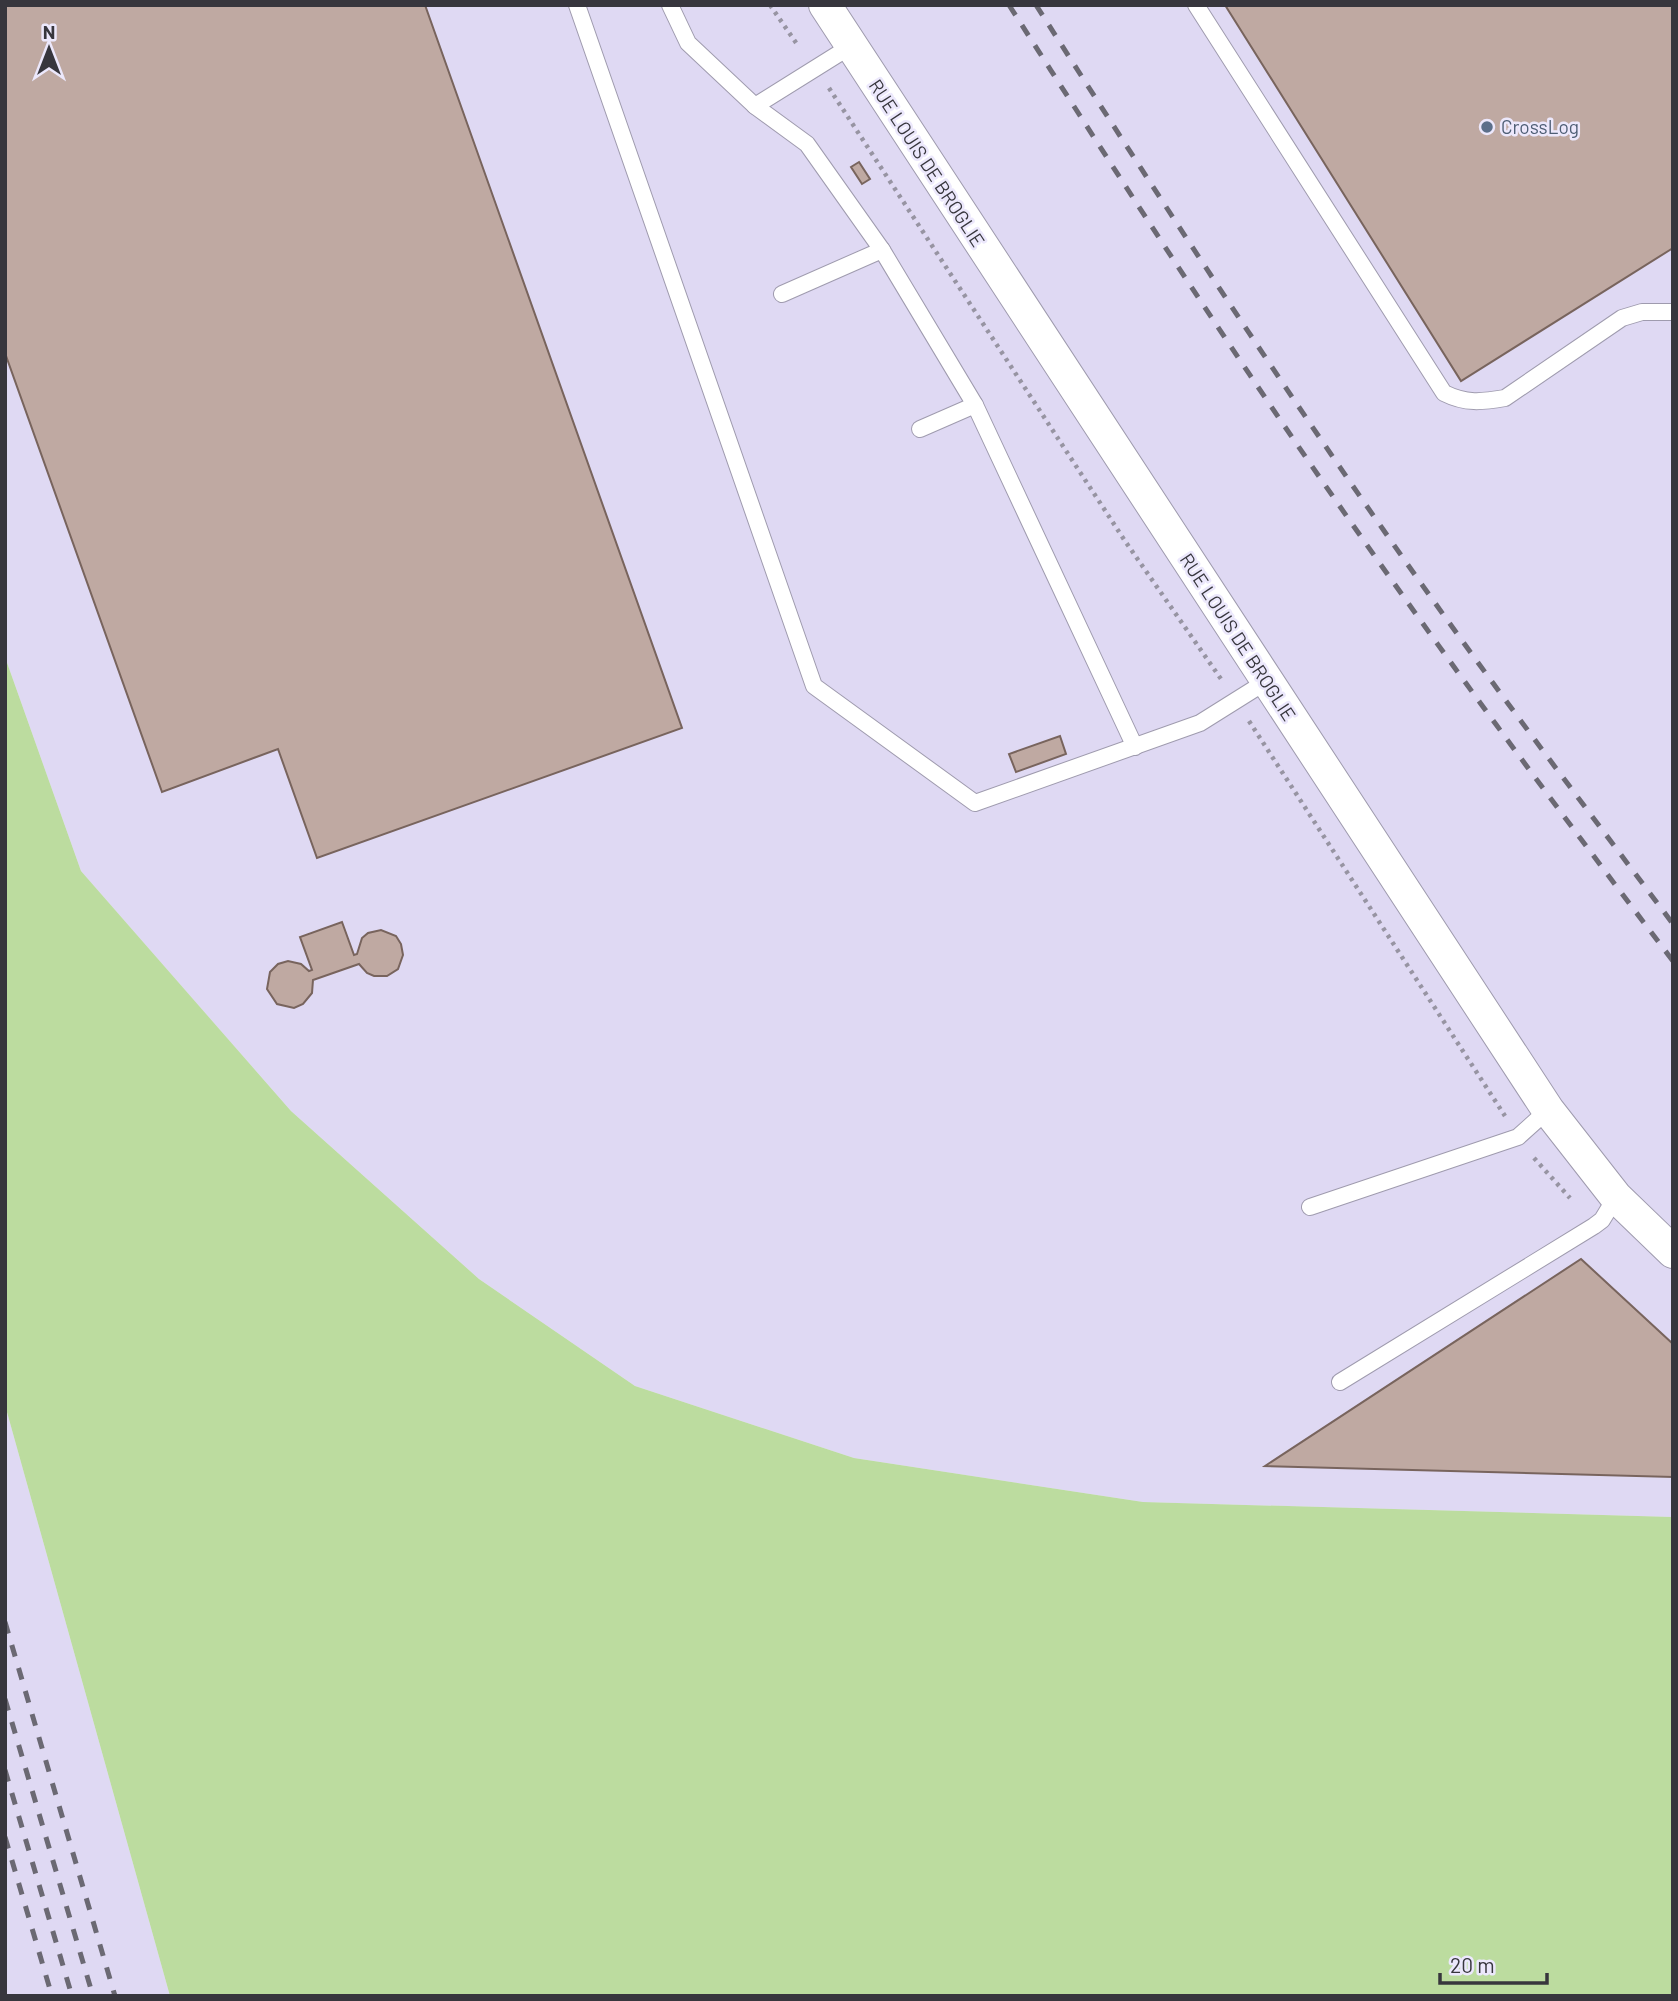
<svg xmlns="http://www.w3.org/2000/svg" width="1678" height="2001" font-family="Barlow,sans-serif">
<style>
.built{fill:#dfd9f3}
.green{fill:#bcdc9f}
.building{fill:#bfa9a2;stroke:#78645d;stroke-width:2}
.lines{fill:none;stroke-linecap:round;stroke-linejoin:round}
.service-casing{stroke:#9f9bae;stroke-width:18}
.minor-casing{stroke:#9f9bae;stroke-width:34}
.path{stroke:#9794a2;stroke-width:4.5;stroke-dasharray:3.5 5;stroke-linecap:butt}
.service{stroke:#fff;stroke-width:16}
.minor{stroke:#fff;stroke-width:32}
.rail{stroke:#6b6973;stroke-width:5;stroke-dasharray:12 12;stroke-linecap:butt}
.service-dot{fill:#5c6f8a;stroke:#ece8fc;stroke-width:2.5}
.labels{text-anchor:middle;stroke-width:5;stroke-linejoin:round;paint-order:stroke}
.service-label{font-size:19px;fill:#4e5e75;stroke:#ece8fc;text-anchor:start}
.street-label{font-size:19px;fill:#37363d;stroke:#ece8fc}
</style>
<rect width="100%" height="100%" fill="#ece8fc"/>
<g class="built">
<path d="M5,5H1673V1517L1143,1502L854,1458L635,1386L479,1279L291,1111L81,871L5,657Z"/>
<path d="M5,1405L170,1996H5Z"/>
</g>
<path class="green" d="M5,657L81,871L291,1111L479,1279L635,1386L854,1458L1143,1502L1673,1517V1996H170L5,1405Z"/>
<g class="building">
<path d="M5,5H425L682,728L317,858L278,749L162,792L5,353Z"/>
<path d="M1225,5H1673V248L1461,381Z"/>
<path d="M859,162L870,179L862,184L851,167Z"/>
<path d="M1060,736L1066,754L1016,772L1009,754Z"/>
<path d="M342,922L354,955L357,954L362,938L368,933L381,930L396,936L401,944L403,955L398,969L387,976H374L367,973L359,964L313,980L312,993L303,1004L294,1008L277,1004L267,989L270,972L278,964L288,961L301,964L309,971L312,970L300,937Z"/>
<path d="M1581,1259L1673,1344V1477L1265,1466Z"/>
</g>
<g class="lines">
<g class="service-casing">
<g id="service">
<path d="M577,5L814,686L975,803L1200,723L1267,681"/>
<path d="M670,5L688,43L755,106L851,46"/>
<path d="M1196,5L1444,393C1466,404 1482,402 1505,398L1622,318L1642,312H1673"/>
<path d="M755,106L807,144L882,250L975,405L1135,747"/>
<path d="M782,294L882,250"/>
<path d="M920,429L975,405"/>
<path d="M1310,1207L1518,1137L1548,1110"/>
<path d="M1340,1382L1594,1226L1602,1220L1616,1197"/>
</g>
</g>
<g class="minor-casing">
<path id="minor" d="M825,5L1548,1110L1616,1197L1673,1252"/>
</g>
<g class="path">
<path d="M770,5L799,47"/>
<path d="M829,88L1125,541L1221,679"/>
<path d="M1249,721L1505,1116"/>
<path d="M1534,1158L1570,1198"/>
</g>
<use href="#service" class="service"/>
<use href="#minor" class="minor"/>
<g class="rail">
<path d="M1009,5C1091,133 1173,261 1258,387C1390,583 1530,773 1673,961"/>
<path d="M1036,5C1172,218 1310,430 1458,635C1528,732 1601,828 1673,924"/>
<path d="M5,1622L115,1996"/>
<path d="M5,1699L93,1996"/>
<path d="M5,1770L72,1996"/>
<path d="M5,1837L52,1996"/>
</g>
</g>
<circle class="service-dot" cx="1487" cy="127" r="7"/>
<g class="labels">
<g class="service-label">
<text x="1501" y="134">CrossLog</text>
</g>
<g class="street-label">
<text transform="translate(927 163) rotate(57)" y="7">RUE LOUIS DE BROGLIE</text>
<text transform="translate(1238 637) rotate(57)" y="7">RUE LOUIS DE BROGLIE</text>
</g>
</g>
<rect width="1678" height="2001" fill="none" stroke="#37363d" stroke-width="14"/>
<g transform="translate(49 49)" stroke="#ece8fc" stroke-width="5" paint-order="stroke">
<path d="M0-5L12 26L0 18L-12 26Z" fill="#37363d"/>
<text y="-10" font-size="19" font-weight="bold" text-anchor="middle" fill="#37363d">N</text>
</g>
<path d="M1440 1973v10h107v-10" fill="none" stroke="#37363d" stroke-width="3.5"/>
<text x="1450" y="1973" font-size="21" fill="#37363d" stroke="#ece8fc" stroke-width="5" paint-order="stroke">20 m</text>
</svg>
